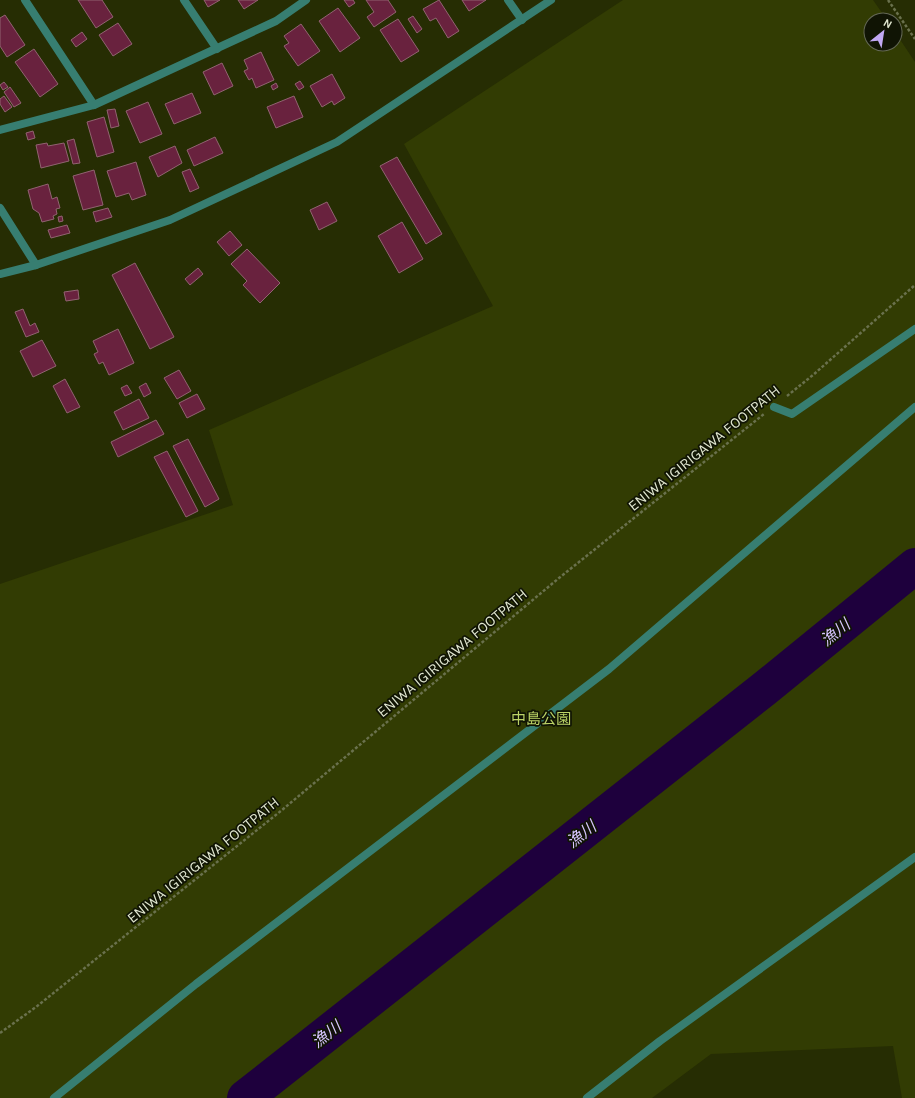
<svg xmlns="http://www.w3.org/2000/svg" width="915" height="1098" font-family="Karla,'Noto Sans JP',sans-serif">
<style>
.green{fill:#323c03}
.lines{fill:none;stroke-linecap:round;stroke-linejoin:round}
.river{stroke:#1e003d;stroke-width:36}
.building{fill:#69223e;stroke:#916371}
.path{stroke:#6a714d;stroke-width:2.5;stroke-dasharray:3 2;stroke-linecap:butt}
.service{stroke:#377e71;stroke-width:8}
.minor{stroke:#377e71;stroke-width:8}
.tertiary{stroke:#377e71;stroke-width:8}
.labels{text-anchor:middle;stroke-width:3.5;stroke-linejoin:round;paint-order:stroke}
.street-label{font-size:15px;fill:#e1e7d0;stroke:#101404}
.park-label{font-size:15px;fill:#bbd266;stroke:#101404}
.water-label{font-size:16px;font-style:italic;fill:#d7c5ff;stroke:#101404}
</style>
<rect width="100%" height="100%" fill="#262d03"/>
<path class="green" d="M623,0H873L887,20H871V44H895V32L915,62V1098H902L893,1046L711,1054L652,1098H0V584L233,505L209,430L493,306L404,144Z"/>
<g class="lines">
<path class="river" d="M245,1098L764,689L915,566"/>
</g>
<g class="building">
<path d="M78,0H102L113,17L96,28Z"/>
<path d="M204,0H220L208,7Z"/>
<path d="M238,0H258L244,9Z"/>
<path d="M344,0H353L355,3L349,7Z"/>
<path d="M366,0H388L396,12L374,27L367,17L374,12Z"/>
<path d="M439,0L459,31L448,38L436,18L430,21L423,9Z"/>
<path d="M462,0H486L469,11Z"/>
<path d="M338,8L360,38L340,52L319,21Z"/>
<path d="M5,15L25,45L7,57L0,46V18Z"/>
<path d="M413,16L422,29L417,33L408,19Z"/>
<path d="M398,19L419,51L401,62L380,30Z"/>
<path d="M118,23L132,44L113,56L99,35Z"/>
<path d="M301,24L320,51L298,66L284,46L289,43L284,36Z"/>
<path d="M82,32L87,39L76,47L71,40Z"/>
<path d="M34,49L58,84L40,97L15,62Z"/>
<path d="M261,52L274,80L256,88L252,78L249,80L244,71L248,69L244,60Z"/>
<path d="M222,63L233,86L214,95L203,72Z"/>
<path d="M332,74L345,98L334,105L332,101L322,107L310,86Z"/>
<path d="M300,81L304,87L299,90L295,84Z"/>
<path d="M4,82L8,87L3,90L0,85Z"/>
<path d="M276,83L278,87L273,90L271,86Z"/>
<path d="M10,87L21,103L14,107L4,92Z"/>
<path d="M192,93L201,113L174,124L165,104Z"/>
<path d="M4,96L12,107L5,112L0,104V99Z"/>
<path d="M294,96L303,117L276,128L267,107Z"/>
<path d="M148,102L162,134L140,143L126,111Z"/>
<path d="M115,109L119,126L111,128L107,110Z"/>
<path d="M104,117L114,152L97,157L87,122Z"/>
<path d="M33,131L35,138L28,140L26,133Z"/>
<path d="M215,137L223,153L194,166L187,150Z"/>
<path d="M74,139L80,163L73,164L67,141Z"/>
<path d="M47,143L48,146L64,143L69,161L41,168L36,145Z"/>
<path d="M175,146L182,163L158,177L149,157Z"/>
<path d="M397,157L442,234L426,244L380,166Z"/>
<path d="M136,162L146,195L132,200L129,193L116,197L107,171Z"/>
<path d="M190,169L199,188L190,192L182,172Z"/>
<path d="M94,170L103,205L83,210L73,176Z"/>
<path d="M48,184L52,199L57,197L60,208L56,209L57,214L53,216L54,219L42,222L39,213L33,209L28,190Z"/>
<path d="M327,202L337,221L319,230L310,210Z"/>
<path d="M108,208L112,217L96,222L93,212Z"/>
<path d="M62,216L63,221L59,222L58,217Z"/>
<path d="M402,222L423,259L399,273L378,236Z"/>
<path d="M67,225L70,233L51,238L48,230Z"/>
<path d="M230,231L242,245L229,256L217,242Z"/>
<path d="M247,249L280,283L260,303L243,285L247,281L231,264Z"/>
<path d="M135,263L174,337L150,349L112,275Z"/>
<path d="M198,268L203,274L190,285L185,279Z"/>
<path d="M78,290L79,299L66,301L64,292Z"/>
<path d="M23,309L30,326L35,323L39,332L26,337L15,312Z"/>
<path d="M118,329L134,363L109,375L103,362L99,364L94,354L98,352L93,341Z"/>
<path d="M42,340L56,366L33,377L20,351Z"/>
<path d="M179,370L191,391L177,399L164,378Z"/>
<path d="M65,379L80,407L67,413L53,386Z"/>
<path d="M146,383L151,393L144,397L139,387Z"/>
<path d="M127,385L132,393L125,396L121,388Z"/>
<path d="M197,394L205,409L187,418L179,403Z"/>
<path d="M139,399L149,418L123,430L114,412Z"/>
<path d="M156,420L164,434L118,457L111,442Z"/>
<path d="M188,439L219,499L205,507L173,446Z"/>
<path d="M167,451L198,511L186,517L154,457Z"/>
</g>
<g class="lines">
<g class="path">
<path d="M888,0L915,39"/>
<path d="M787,396L813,375L915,285"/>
<path d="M0,1033L36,1007L282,810L559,578L764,414"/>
</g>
<g class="service">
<path d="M774,407L792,414L915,329"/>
<path d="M54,1098L196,984L609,669L915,407"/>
<path d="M587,1098L660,1041L915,857"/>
</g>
<g class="minor">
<path d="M25,0L94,105"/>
<path d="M184,0L217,49"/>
<path d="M508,0L522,20"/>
<path d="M0,130L94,105L276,21L306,0"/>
<path d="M0,208L36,265"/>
</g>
<path class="tertiary" d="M0,274L36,265L170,220L337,142L551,0"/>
</g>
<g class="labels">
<g class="street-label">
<text transform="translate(704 448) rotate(-39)" y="5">ENIWA IGIRIGAWA FOOTPATH</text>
<text transform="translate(452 653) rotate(-40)" y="5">ENIWA IGIRIGAWA FOOTPATH</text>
<text transform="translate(203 860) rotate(-39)" y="5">ENIWA IGIRIGAWA FOOTPATH</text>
</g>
<g class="park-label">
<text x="541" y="724">中島公園</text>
</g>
<g class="water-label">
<text transform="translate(835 632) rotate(-39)" y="6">漁川</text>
<text transform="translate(581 834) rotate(-38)" y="6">漁川</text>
<text transform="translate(326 1034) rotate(-38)" y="6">漁川</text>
</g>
</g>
<g transform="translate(883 32) rotate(30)"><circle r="19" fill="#101404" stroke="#646856"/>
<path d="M0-3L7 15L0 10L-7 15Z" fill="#c1a8f3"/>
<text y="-6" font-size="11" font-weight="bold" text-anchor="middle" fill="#e1e7d0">N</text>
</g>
</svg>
